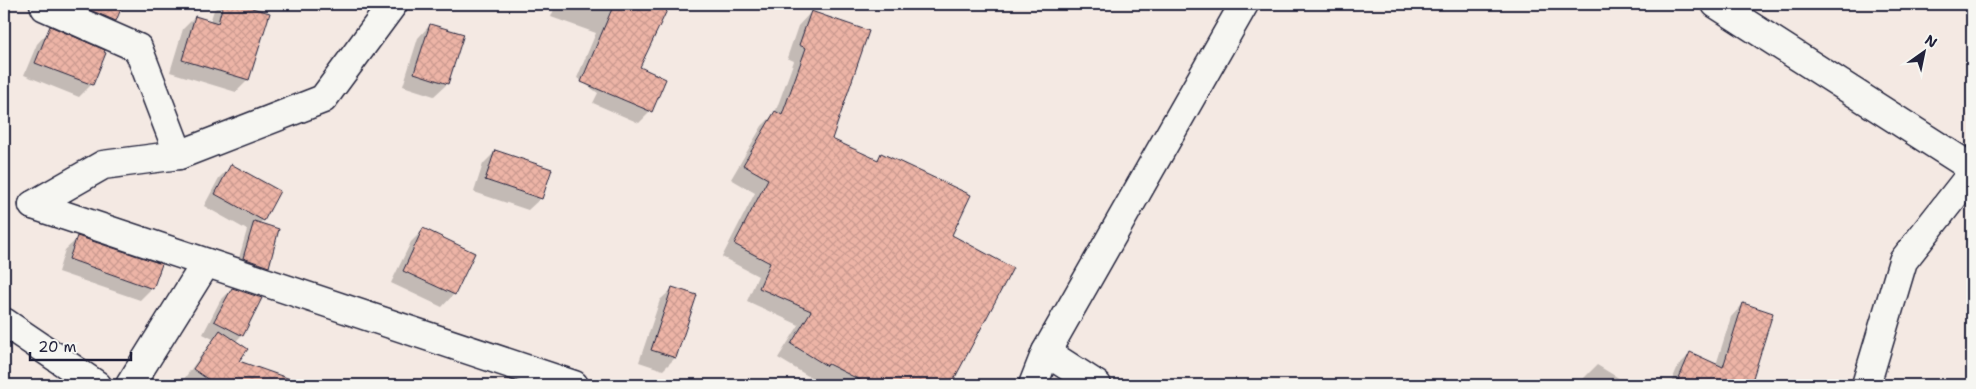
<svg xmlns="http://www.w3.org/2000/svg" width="1976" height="389" font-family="'Shantell Sans',sans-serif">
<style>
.shadow{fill:#0003}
.building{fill:url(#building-cross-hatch);stroke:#22223b}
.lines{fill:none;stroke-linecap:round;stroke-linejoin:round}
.minor-casing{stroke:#22223b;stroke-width:31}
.minor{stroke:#f6f6f2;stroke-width:28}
</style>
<defs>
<pattern id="building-cross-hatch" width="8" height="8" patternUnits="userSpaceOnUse" patternTransform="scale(1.25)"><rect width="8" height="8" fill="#edb4a6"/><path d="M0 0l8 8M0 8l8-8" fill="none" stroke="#cb9a90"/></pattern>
</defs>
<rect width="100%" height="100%" fill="#f4e9e3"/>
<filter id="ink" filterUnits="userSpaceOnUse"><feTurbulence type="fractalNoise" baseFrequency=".02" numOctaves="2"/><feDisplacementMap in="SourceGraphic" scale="10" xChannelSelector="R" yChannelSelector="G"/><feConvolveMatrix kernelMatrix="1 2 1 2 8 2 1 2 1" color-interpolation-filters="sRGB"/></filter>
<g filter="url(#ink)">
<g class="shadow">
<path d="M67,4H122L115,21L103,33Z"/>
<path d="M220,4H245L251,6L248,80L236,92L170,72L183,29L195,17L210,22L214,10Z"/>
<path d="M556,4H668L638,68L651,111L639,123L593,103L598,93L577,78L596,33L551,17Z"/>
<path d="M811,12L830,139L876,160L881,155L951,236L1012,268L950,385H823L778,358L799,325L747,301L758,276L722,257L755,193L731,179L762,126L775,113L794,61L787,58L798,26Z"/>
<path d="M430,25L462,35L447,84L434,96L403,86L418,38Z"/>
<path d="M49,31L104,54L91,85L79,97L24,75L37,44Z"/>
<path d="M495,152L541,198L528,210L474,192L483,164Z"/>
<path d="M231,166L263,220L259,224L268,266L261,273L237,265L247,230L204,206L219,178Z"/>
<path d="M423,230L454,294L442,307L391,283L411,242Z"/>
<path d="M78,238L152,288L140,300L58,272L65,250Z"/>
<path d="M673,288L675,358L663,370L639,362L660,300Z"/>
<path d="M232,289L242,335L235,342L237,362L284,378L281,385H193L184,379L213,339L203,334L220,301Z"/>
<path d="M1743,304L1750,382L1757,385H1670L1678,366L1690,354L1716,365L1731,317Z"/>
<path d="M1597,365L1630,385H1580L1584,378Z"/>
<path d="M433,381L446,385H428Z"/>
</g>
<g class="building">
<path d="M76,4H123L116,21Z"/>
<path d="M223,4H253L252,8L270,13L249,80L182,60L195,16L218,23Z"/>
<path d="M614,4H670L640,67L666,79L652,112L581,82Z"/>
<path d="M811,11L869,31L832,139L878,160L881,153L971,195L952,235L1013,268L951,385H870L828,364L827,366L791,344L811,311L759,288L770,263L734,244L768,179L743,165L775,111L782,115L806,48L799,45Z"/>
<path d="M430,24L464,34L448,84L414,73Z"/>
<path d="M50,26L105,50L104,52L106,53L93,85L35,63Z"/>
<path d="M495,150L552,169L542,199L485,180Z"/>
<path d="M231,164L280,191L264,221L215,194Z"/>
<path d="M254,221L279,229L269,267L243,258Z"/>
<path d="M423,228L475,253L455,295L403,271Z"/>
<path d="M77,236L162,264L153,289L69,259Z"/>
<path d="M672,287L697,295L676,358L651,350Z"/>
<path d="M232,288L262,298L243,336L214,321Z"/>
<path d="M1743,303L1773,313L1752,381L1762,385H1676L1690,352L1723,367Z"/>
<path d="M220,330L248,349L239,361L296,381L295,385H216L193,369Z"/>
</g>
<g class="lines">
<g class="minor-casing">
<g id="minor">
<path d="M44,4L45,7L138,48L179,155"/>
<path d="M1716,4L1972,168"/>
<path d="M33,205L574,385"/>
<path d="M33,205L103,165L179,155L323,99L393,4"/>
<path d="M4,322L97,385"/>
<path d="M1046,352L1097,385"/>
<path d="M130,385L206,263"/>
<path d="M1033,385L1046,352L1244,4"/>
<path d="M1866,385L1903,261L1972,173"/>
</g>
</g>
<use href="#minor" class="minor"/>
</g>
</g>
<rect width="1976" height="389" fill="none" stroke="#f6f6f2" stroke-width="20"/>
<rect x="10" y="10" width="1956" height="369" fill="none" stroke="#22223b" stroke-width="2" filter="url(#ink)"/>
<g transform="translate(1924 52) rotate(33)" stroke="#f6f6f2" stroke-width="4" paint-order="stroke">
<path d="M0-4L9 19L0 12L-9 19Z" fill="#22223b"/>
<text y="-8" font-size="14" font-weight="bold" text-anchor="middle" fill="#22223b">N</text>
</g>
<path d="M30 352v8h101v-8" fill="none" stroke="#22223b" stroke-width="2.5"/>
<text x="38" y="352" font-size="15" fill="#22223b" stroke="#f6f6f2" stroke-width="4" paint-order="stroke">20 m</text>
</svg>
